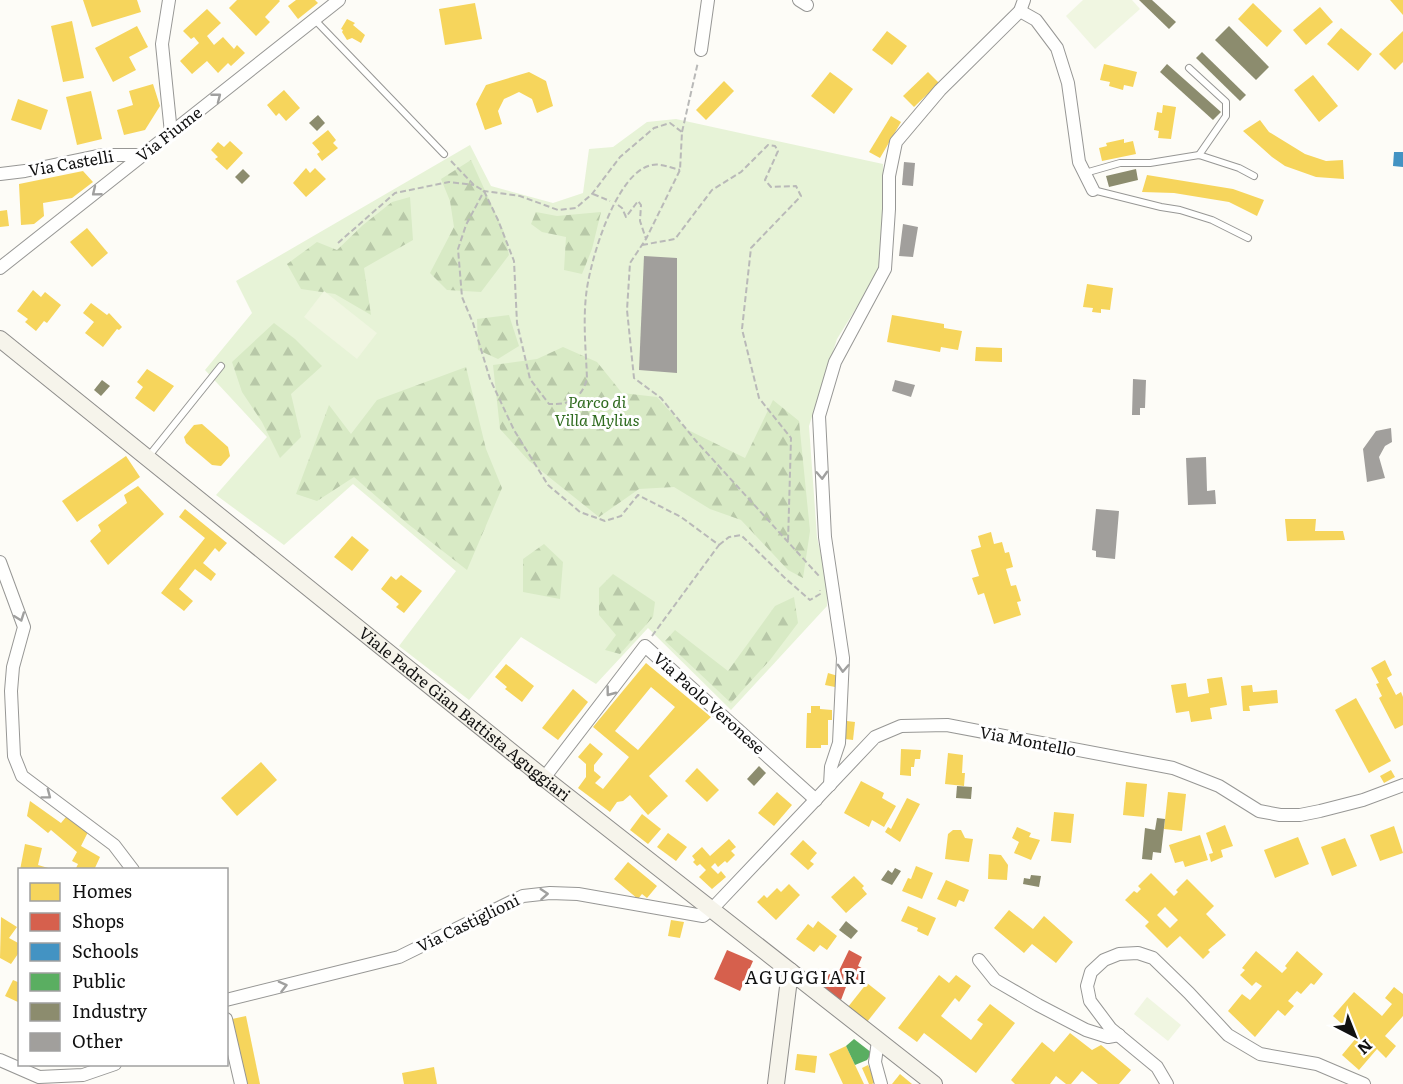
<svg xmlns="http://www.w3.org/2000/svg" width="1403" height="1084" font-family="Literata,serif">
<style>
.grass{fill:#e7f3d7}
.forest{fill:url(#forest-firs)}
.pitch{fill:#f0f6e1}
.homes{fill:#f6d55c;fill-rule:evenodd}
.shops{fill:#d6604d}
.schools{fill:#4393c3}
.public{fill:#5aae61}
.industry{fill:#8c8c6e}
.building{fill:#a19f9c}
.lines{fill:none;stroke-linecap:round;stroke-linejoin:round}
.lane-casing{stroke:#979795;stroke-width:8}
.street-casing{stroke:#979795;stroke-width:14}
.secondary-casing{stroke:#8e8d8b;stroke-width:18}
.path{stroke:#b9b9b8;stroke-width:2;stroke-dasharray:6 3;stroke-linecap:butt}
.lane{stroke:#fffffe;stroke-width:6}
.street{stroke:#fffffe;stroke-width:12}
.secondary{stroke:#f6f4eb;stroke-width:16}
.oneway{stroke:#a0a09f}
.labels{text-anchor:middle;stroke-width:6;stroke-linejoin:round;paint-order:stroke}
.street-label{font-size:16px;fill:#111;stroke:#fff}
.park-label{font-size:16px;font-style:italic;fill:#2f6b1f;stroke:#fff}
.neighbourhood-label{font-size:18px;letter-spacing:1.5px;fill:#111;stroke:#fff}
</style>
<defs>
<pattern id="forest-firs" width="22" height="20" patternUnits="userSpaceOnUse" patternTransform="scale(1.5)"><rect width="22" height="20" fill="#d8eac5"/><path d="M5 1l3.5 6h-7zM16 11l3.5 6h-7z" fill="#b8c8a8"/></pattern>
</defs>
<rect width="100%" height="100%" fill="#fdfcf7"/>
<path class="grass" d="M676,119L883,164L884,243L876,276L837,339L809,426L817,537L828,586L827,606L731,710L648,628L596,684L521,637L469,700L399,646L456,571L353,484L284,545L216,495L267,437L205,370L252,313L236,281L470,145L491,186L553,203L583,193L589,149L613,147L647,122Z"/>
<g class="forest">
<path d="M471,160L504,232L509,255L481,292L447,290L430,273L454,227L450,201L441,179Z"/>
<path d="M410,197L413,240L364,268L371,315L335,294L301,289L287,264L317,242L337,250L363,225L392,202Z"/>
<path d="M536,212L557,216L601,212L592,249L582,274L564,270L566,237L542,232L531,224Z"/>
<path d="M509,315L519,346L498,359L478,350L477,319Z"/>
<path d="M274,323L295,339L322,366L291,394L301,437L280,458L262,422L242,392L232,362Z"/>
<path d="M563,347L597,362L622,393L657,397L686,429L745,458L773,400L799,421L810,531L803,578L788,570L741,520L710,509L674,487L639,489L599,517L529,461L500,429L493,365L537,359Z"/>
<path d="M466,367L486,449L502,488L467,570L408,524L354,477L317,501L296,494L329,405L351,434L377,400Z"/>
<path d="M544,544L563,562L560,599L523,592V559Z"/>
<path d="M613,574L655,602L653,617L620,654L605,650L616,635L599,615V588Z"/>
<path d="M794,597L798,623L770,660L731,703L665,641L675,630L728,671L775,606Z"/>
</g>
<g class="pitch">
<path d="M1083,0H1132L1140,9L1095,49L1066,16Z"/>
<path d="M324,291L377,333L357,359L304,317Z"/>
<path d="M1147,997L1181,1025L1168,1041L1134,1014Z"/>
</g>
<g class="homes">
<path d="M83,0H137L141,12L92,27Z"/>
<path d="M237,0H279L280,1L265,17L270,22L256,36L229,8Z"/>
<path d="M296,0H315L318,3L298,19L288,6Z"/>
<path d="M1390,0H1403V15Z"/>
<path d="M475,3L482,39L445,45L439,9Z"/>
<path d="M1253,3L1282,31L1267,47L1238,19Z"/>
<path d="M1320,7L1333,22L1306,45L1293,30Z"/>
<path d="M207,9L221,23L207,36L214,45L223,37L234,49L237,45L245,53L231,66L228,63L218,73L207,61L192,74L180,61L199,43L194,37L191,39L183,31Z"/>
<path d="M347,19L355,23L353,25L365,35L361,43L352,38L347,40L342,32L343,30L341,29Z"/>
<path d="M72,21L84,78L63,82L51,26Z"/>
<path d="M137,26L148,47L129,57L136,70L113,82L95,48Z"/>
<path d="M1341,28L1372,54L1358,71L1327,44Z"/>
<path d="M887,31L907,46L892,65L872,50Z"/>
<path d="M1403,31V62L1395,70L1379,54Z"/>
<path d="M1104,64L1137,72L1133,87L1124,85L1123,90L1109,86L1110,82L1100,80Z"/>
<path d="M529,72L546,81L553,106L537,113L532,99L519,92L504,99L498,111L502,124L485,130L476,104L486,85Z"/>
<path d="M830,72L853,89L834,114L811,96Z"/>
<path d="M928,72L939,83L914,107L903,96Z"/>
<path d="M1313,75L1338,106L1319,122L1294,90Z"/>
<path d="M724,81L734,91L706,120L696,110Z"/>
<path d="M153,84L160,106L145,130L124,135L117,110L133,105L129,91Z"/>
<path d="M284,90L300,108L286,121L279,113L276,116L267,105Z"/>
<path d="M91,91L102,139L77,145L66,97Z"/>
<path d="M18,99L48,110L41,130L11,120Z"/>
<path d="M1163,105L1176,107L1171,139L1158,138L1159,131L1154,130L1157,112L1162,113Z"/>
<path d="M891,116L901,122L880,158L869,152Z"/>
<path d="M1260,120L1269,132L1305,154L1326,161L1343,160L1344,179L1316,177L1285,166L1272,157L1243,131Z"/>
<path d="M328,130L336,140L333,143L338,148L322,161L317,154L320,152L312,143Z"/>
<path d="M1124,139V143L1133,141L1136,154L1102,161L1099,148L1107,146L1106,143Z"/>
<path d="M230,141L243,153L227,170L215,159L218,157L211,150L218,142L224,147Z"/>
<path d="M306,168L310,173L315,168L326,179L306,197L293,183Z"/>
<path d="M83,171L93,182L72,198L43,203L44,216L34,224L21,225L19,184Z"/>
<path d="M1147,175L1233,189L1264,200L1257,216L1229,202L1174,193L1142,192Z"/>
<path d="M7,210L9,226L0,227V211Z"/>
<path d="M87,228L108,253L92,267L70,242Z"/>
<path d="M1087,284L1113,288L1110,310L1101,309V313L1092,312L1093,308L1083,307Z"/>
<path d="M33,290L41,297L45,292L61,305L47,323L44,321L36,331L25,322L28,319L17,311Z"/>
<path d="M91,303L107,315L109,313L122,327L119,330L117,329L103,347L85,333L94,322L83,313Z"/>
<path d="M892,315L944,324V328L962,331L958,350L941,347L940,352L887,342Z"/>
<path d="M976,347L1002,348V362L975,361Z"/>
<path d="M147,369L174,386L154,412L135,398L143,387L137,382Z"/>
<path d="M202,424L228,447L230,456L221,466L212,465L186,443L184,437L194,425Z"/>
<path d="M126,456L140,477L77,522L62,501Z"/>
<path d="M138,486L164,514L108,565L90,541L101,531L98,525L127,503L124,495Z"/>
<path d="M185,509L227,543L219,552L215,548L203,563L216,574L211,581L195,569L179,589L193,601L184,611L161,593L205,538L179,517Z"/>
<path d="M1285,519H1316L1315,531H1343L1345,540L1287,541Z"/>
<path d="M991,532L994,544L1002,542L1005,553L1009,552L1013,567L1006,569L1011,586L1016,585L1021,601L1017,602L1021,615L994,624L984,593L978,595L972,578L979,576L971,550L981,547L978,536Z"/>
<path d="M352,536L369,550L352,571L334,557Z"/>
<path d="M401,575L422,591L404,613L396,607L399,604L381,589L391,576L396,580Z"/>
<path d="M1385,660L1392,675L1387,678L1396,695L1401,692L1403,697V725L1395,729L1379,698L1382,696L1376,684L1379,683L1371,668Z"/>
<path d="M646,663L711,717L649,776L668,796L648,815L630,795L623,801L617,802L610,812L578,788L586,777V764L578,757L590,743L603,754L594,765V771L601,777L595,783L603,789L629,757L593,727ZM651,687L675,707L638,750L615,731Z"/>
<path d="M506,664L534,686L522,702L505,689L507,687L495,677Z"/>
<path d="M828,673L838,676L835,687L825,685Z"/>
<path d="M1222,677L1227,705L1210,708L1212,719L1191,722L1189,711L1176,713L1171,685L1186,683L1188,697L1209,693L1207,679Z"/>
<path d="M1252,685L1253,692L1277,690L1278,703L1249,706L1250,711H1243L1241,686Z"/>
<path d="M573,689L588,702L558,740L542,728Z"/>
<path d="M1356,698L1391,761L1369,773L1335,710Z"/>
<path d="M811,706H820V709L832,710V720H828V745H821V748H806L807,713H811Z"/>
<path d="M847,721L855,722L853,740L845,739Z"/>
<path d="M901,749L921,750L920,759H915L914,767H911V776L900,775Z"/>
<path d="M948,753L963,755L962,773H965L964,786L945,784Z"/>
<path d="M261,762L277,780L237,816L221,798Z"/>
<path d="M697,768L719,790L707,802L685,781Z"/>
<path d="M1391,770L1395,777L1384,783L1380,776Z"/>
<path d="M861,781L884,793L882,798L896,806L884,827L872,820L869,827L844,813Z"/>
<path d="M1126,782L1147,784L1144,817L1123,815Z"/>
<path d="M777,792L792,805L774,826L758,813Z"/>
<path d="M1168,792L1186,794L1182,831L1164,829Z"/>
<path d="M907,798L920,804L900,842L885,832L888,827L891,829Z"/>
<path d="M30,801L61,823L66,817L88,832L81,846L100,857L94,870H75L78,864L72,861L77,852L51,830L48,833L27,816Z"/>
<path d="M1054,812L1074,814L1071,843L1051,841Z"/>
<path d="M642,814L661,829L648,844L630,830Z"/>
<path d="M1225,825L1233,846L1221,850L1223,857L1211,862L1209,854L1213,853L1206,833Z"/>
<path d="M1394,826L1403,853L1380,861L1370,835Z"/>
<path d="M1017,827L1031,833L1029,837L1040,840L1031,860L1014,853L1019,842L1012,838Z"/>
<path d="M953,830H961L965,838L973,839L969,862L945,859L948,834Z"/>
<path d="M668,833L687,847L676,861L657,847Z"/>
<path d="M1200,835L1208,860L1185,867L1183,861L1175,863L1169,845Z"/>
<path d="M1298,837L1309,864L1275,878L1264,850Z"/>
<path d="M1345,838L1357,866L1332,876L1321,847Z"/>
<path d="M729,839L736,847L731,851L735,855L727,863L725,861L718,867L715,863L711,867L718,874L721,871L726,877L712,889L699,877L706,870L700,864L697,866L693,862L695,860L692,856L702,847L710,856Z"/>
<path d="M803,840L817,853L810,861L814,864L808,870L790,854Z"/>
<path d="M25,844L42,848L38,865L55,870H20Z"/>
<path d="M989,854L1001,855L1008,865L1007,880L988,879Z"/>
<path d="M628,862L657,886L647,898L642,894L638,899L614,879Z"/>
<path d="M916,866L933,873L922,899L902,891L908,878L911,879Z"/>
<path d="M1151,873L1174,896L1178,892L1176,890L1187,879L1214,906L1206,914L1226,935L1208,950L1210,952L1203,959L1180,936L1167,948L1145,926L1149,922L1125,900L1134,891L1137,893L1141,889L1138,886ZM1165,907L1178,920L1170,928L1157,915Z"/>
<path d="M854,876L864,886L862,888L867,894L846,913L831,897Z"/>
<path d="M946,880L969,890L964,902L959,900L956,907L937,899Z"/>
<path d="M789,884L800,895L776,920L757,902L764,895L767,898L777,888L781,892Z"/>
<path d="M908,906L936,918L928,936L917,931L918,928L901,921Z"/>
<path d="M1009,910L1033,929L1044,916L1073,942L1056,963L1032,944L1024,953L994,928Z"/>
<path d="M1,917L17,927L9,938L20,944V951L11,964L0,958Z"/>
<path d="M671,920L684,922L680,938L668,936Z"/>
<path d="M818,921L837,936L827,950L820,945L814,952L796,939L808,924L813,928Z"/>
<path d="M1256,951L1282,973L1287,968L1285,966L1297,951L1323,974L1314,985L1311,983L1301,994L1297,991L1288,1001L1294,1006L1285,1016L1278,1010L1255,1037L1228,1011L1242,994L1250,1000L1262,986L1256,982L1252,986L1240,975L1245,970L1242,968Z"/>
<path d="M939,975L949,983L956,975L971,986L959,1002L955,998L941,1016L971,1040L983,1024L977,1020L990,1004L1015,1023L976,1073L924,1033L917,1042L898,1028Z"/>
<path d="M13,980L20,983V1003L5,996Z"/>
<path d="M867,983L886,998L867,1022L848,1007Z"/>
<path d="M1394,987L1403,994V1016L1385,1036L1396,1046L1386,1058L1377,1049L1359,1070L1342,1055L1357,1037L1333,1016L1354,992L1382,1016L1392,1004L1385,998Z"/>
<path d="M246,1016L260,1084H245L232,1019Z"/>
<path d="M1070,1033L1092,1050L1101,1045L1131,1070L1119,1084H1098L1082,1071L1071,1084H1066L1056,1076L1050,1084H1015L1011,1080L1042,1042L1054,1052Z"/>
<path d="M846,1046L864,1084H843L829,1054Z"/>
<path d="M797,1054L817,1056L815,1073L795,1070Z"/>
<path d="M868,1065L876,1082L872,1084H869L862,1068Z"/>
<path d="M434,1067L437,1084H404L402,1073Z"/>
<path d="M900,1074L912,1084H892Z"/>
</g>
<g class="shops">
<path d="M727,950L753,961L740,991L714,979Z"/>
<path d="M849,950L862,957L858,966L865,970L857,983L849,979L841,1000L823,988L829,974L836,977Z"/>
</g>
<path class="schools" d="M1394,152H1403V167L1393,166Z"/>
<path class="public" d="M854,1039L872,1053L867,1060L855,1065L846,1046Z"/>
<g class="industry">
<path d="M1139,0H1152L1176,22L1169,29Z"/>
<path d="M1229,26L1269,67L1256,80L1215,40Z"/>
<path d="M1202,52L1246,95L1240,101L1196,58Z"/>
<path d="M1167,64L1221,112L1213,120L1160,72Z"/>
<path d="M318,115L325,123L317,131L309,123Z"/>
<path d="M243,169L250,176L242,184L235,177Z"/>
<path d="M1136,169L1138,180L1109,187L1106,176Z"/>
<path d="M102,380L110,386L101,396L94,390Z"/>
<path d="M759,766L766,773L754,786L747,779Z"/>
<path d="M957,786L972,787L971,799L956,798Z"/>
<path d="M1157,818L1165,819L1161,853L1153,852L1152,860L1142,859L1145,828L1155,830Z"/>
<path d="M895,868L901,871L892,885L881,880L888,870L892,873Z"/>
<path d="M1031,875L1041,876L1039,887L1023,884L1024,878L1030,879Z"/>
<path d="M846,921L858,931L851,939L839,930Z"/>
</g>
<g class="building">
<path d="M904,162L915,163L913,186L902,185Z"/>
<path d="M903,224L918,227L913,257L899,256Z"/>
<path d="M644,256L677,258V373L639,370Z"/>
<path d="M1133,379L1146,380L1145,408H1140V415H1132Z"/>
<path d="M895,380L915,385L911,397L892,391Z"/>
<path d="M1391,428L1392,442L1385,446L1379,457L1385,478L1367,482L1363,449L1376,431Z"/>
<path d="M1206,457L1207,491L1215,490L1216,504L1188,505L1186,458Z"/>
<path d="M1096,509L1119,511L1115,559L1096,557V551L1092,550Z"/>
</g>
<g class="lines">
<g class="lane-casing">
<g id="lane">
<path d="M314,19L444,154"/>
<path d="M1189,68L1226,102V116L1199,155"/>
<path d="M1085,173L1120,163H1150L1199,155L1239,168L1254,176"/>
<path d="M1093,190L1161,207L1180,210L1212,220L1248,238"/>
<path d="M148,457L221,366"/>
</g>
</g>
<g class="street-casing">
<g id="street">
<path d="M169,0L162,44L171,133"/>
<path d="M799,0L807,5"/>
<path d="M1020,11L1036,20L1057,48L1068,83L1079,162L1093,190"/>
<path d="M701,50L708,0"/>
<path d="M0,174L25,171L102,155H142"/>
<path d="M0,268L339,0"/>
<path d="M0,562L24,627L13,667L11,691L14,756L22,776L114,845L133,870"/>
<path d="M544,778L645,646L816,800"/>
<path d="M830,785L831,767L839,743L843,658L825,537L819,416L835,362L885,269L889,209V176L896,142L940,90L1020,11L1024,0"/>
<path d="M979,960L995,980L1038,1005L1086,1030L1108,1037L1119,1035"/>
<path d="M226,1000L399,957L523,896L550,893L578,894L703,916L712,909L875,737L901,726L947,725L1173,768L1219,786L1259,811L1280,815H1300L1320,811L1363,800L1403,785"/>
<path d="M226,1019L241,1084"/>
<path d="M878,1041L875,1062L881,1084"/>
<path d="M0,1060L39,1077L83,1075L115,1064"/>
<path d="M1167,1084L1157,1067L1111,1029L1090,1001L1087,986L1091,972L1104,960L1119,954L1138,953L1153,958L1189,993L1228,1035L1260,1054L1317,1064L1364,1084"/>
</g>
</g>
<g class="secondary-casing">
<g id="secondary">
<path id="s1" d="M0,339L544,778L934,1084"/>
<path d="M776,1084L790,971"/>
</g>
</g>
<g class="path">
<path d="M682,132L698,62"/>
<path d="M451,161L474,185L484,191L498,220L514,261L517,323L530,379L549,404C570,405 581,399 587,379C586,352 583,323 586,296C589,263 616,171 652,165C661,163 671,168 680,170"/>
<path d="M593,194L610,201"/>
<path d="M618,205L622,208L626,217L638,201L641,205L640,221L646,239"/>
<path d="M338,243L395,193L449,182L474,185"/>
<path d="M642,245L675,239L712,190L741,172L768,145L775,146L778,151L765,180L771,187L796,186L801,196L751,248L742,329L759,398L791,438L788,542"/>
<path d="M719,545L729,537L741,535L786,579L810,600L820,594V590"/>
<path d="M652,636L719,545L681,517L638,495L621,516L605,521L580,512L548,485L514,430L490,379L473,323L462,297L458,249L466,225L484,191L520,196L558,210L576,208L592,194L620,157L654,128L670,123L682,132L680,170L646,239L630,263L627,310L634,378L661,398L696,441L819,576"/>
</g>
<use href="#lane" class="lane"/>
<use href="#street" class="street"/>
<use href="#secondary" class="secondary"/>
</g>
<defs><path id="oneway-chevron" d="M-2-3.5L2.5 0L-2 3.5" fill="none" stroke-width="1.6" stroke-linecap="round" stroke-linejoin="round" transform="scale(1.5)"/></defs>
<g class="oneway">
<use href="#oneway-chevron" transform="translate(217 97) rotate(-38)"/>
<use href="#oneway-chevron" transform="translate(96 192) rotate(141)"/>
<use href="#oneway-chevron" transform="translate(822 475) rotate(87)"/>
<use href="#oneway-chevron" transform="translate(20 617) rotate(70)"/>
<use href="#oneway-chevron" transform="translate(843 668) rotate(93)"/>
<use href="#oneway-chevron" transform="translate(610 692) rotate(127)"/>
<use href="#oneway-chevron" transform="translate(47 795) rotate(37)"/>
<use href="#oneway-chevron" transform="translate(544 894) rotate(-4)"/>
<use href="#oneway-chevron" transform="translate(283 986) rotate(-14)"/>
</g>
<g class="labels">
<g class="street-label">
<text transform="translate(169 134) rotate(-38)" y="6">Via Fiume</text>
<text transform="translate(71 163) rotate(-10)" y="6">Via Castelli</text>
<text transform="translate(709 703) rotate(42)" y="6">Via Paolo Veronese</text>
<text dy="6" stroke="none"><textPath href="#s1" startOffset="597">Viale Padre Gian Battista Aguggiari</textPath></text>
<text transform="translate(1028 741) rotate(11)" y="6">Via Montello</text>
<text transform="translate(468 923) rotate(-26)" y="6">Via Castiglioni</text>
</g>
<g class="park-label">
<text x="597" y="408">Parco di<tspan x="597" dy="18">Villa Mylius</tspan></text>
</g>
<g class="neighbourhood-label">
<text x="806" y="984">AGUGGIARI</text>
</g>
</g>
<rect x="18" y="868" width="210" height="198" fill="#ffffff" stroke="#a0a0a0" stroke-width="1.5"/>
<rect x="30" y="883" width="30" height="18" fill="#f6d55c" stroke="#a0a0a0" stroke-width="1.5"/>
<text x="72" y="898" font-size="18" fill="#111111">Homes</text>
<rect x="30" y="913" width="30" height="18" fill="#d6604d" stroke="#a0a0a0" stroke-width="1.5"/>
<text x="72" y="928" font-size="18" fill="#111111">Shops</text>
<rect x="30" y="943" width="30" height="18" fill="#4393c3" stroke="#a0a0a0" stroke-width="1.5"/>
<text x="72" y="958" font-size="18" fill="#111111">Schools</text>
<rect x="30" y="973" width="30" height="18" fill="#5aae61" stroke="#a0a0a0" stroke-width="1.5"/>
<text x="72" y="988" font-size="18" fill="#111111">Public</text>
<rect x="30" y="1003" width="30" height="18" fill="#8c8c6e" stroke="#a0a0a0" stroke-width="1.5"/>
<text x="72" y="1018" font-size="18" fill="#111111">Industry</text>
<rect x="30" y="1033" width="30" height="18" fill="#a19f9c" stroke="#a0a0a0" stroke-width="1.5"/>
<text x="72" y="1048" font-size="18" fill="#111111">Other</text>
<g transform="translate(1355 1036) rotate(138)" stroke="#ffffff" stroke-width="4.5" paint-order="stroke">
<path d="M0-4.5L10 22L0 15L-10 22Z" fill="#111111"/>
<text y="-9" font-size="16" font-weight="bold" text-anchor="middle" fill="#111111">N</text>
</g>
</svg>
